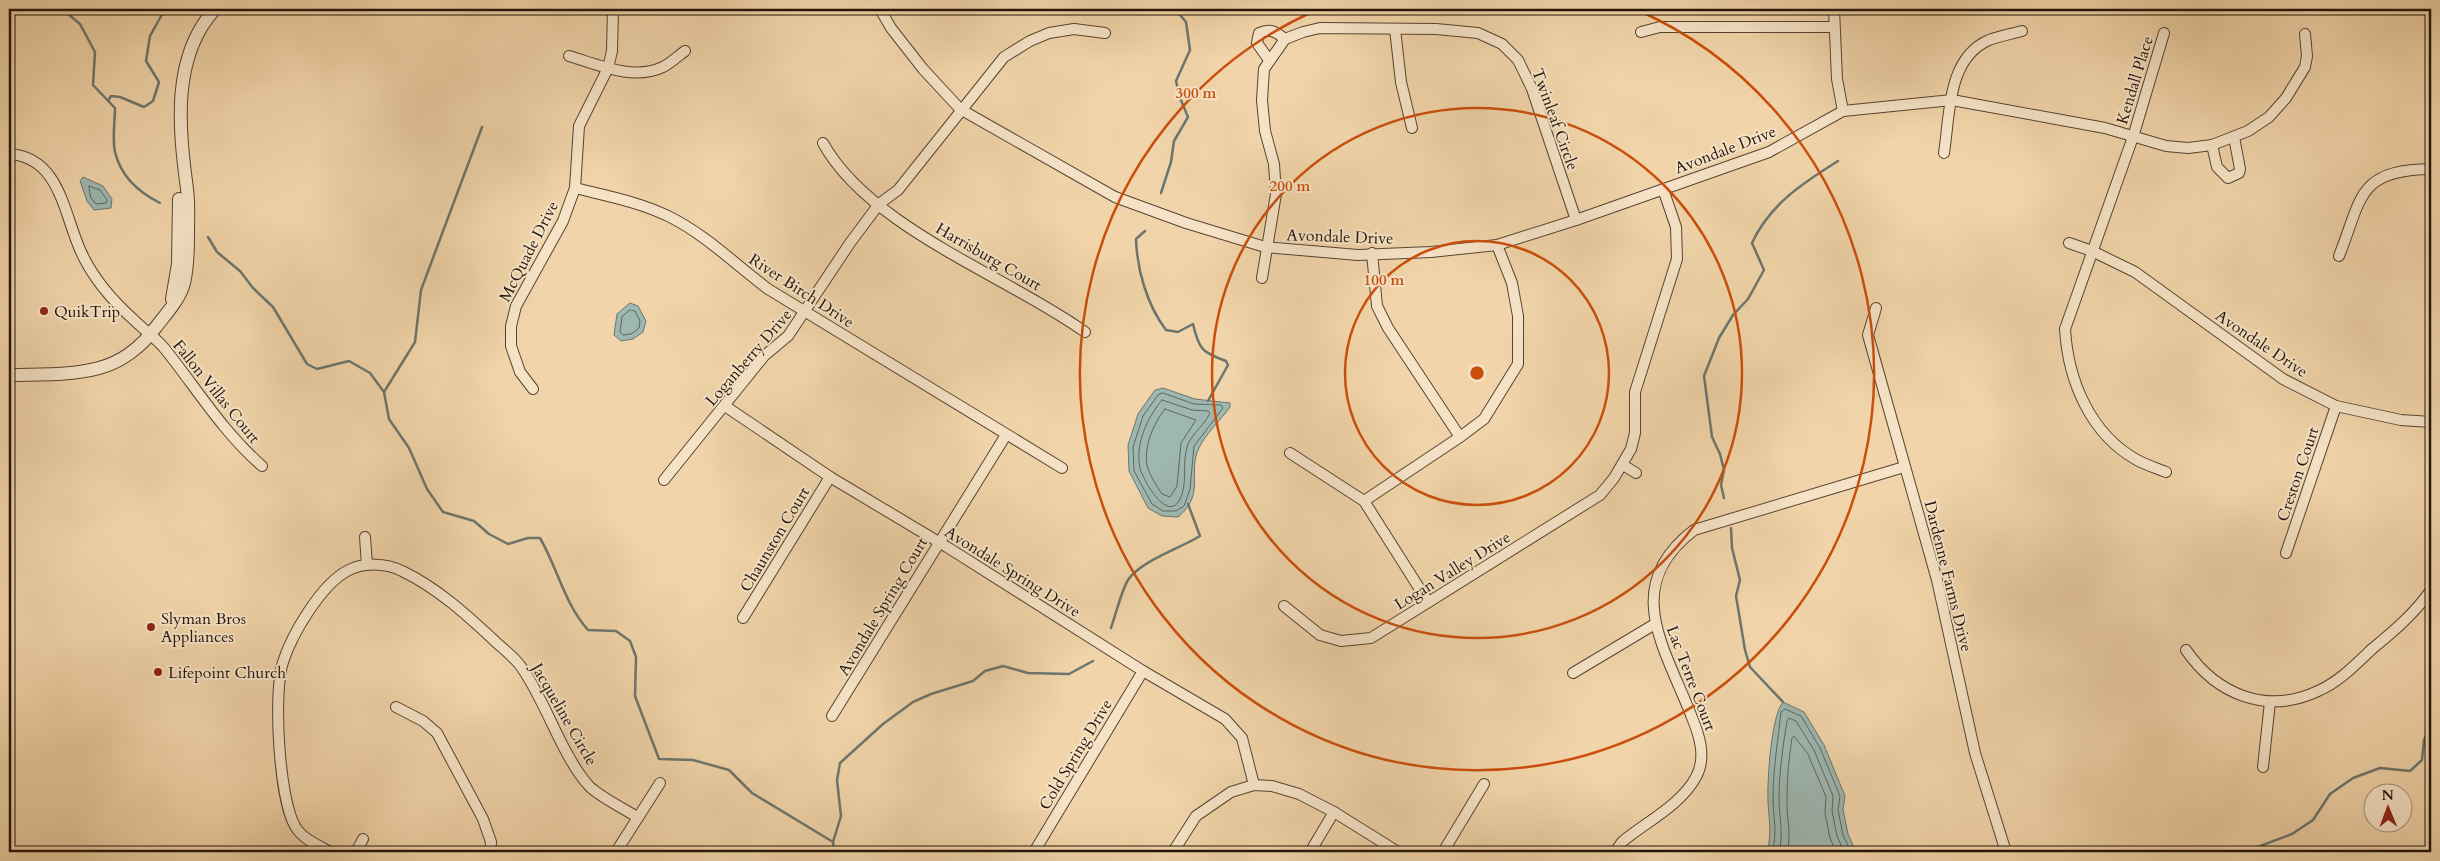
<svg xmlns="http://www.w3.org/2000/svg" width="2440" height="861" font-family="Cardo,serif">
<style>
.water{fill:#9db7b1;stroke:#6c766e}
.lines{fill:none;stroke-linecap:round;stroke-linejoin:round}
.shore{stroke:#60665d;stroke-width:1}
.stream{stroke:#6c766e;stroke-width:2.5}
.minor-casing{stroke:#564431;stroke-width:12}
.tertiary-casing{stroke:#564431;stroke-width:14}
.minor{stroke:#f6e3c7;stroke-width:10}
.tertiary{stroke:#f6e3c7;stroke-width:12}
.ring{fill:none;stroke:#ca4f0c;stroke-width:2.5}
.poi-dot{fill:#8f2418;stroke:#f6e3c7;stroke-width:2}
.labels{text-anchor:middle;stroke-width:4;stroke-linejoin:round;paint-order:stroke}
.street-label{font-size:16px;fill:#231409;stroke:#f6e3c7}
.poi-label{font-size:16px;fill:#231409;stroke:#f6e3c7;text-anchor:start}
.centre{fill:#ca4f0c;stroke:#f6e3c7;stroke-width:2.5}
.ring-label{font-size:15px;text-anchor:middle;font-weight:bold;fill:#ca4f0c;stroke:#f6e3c7;stroke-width:4;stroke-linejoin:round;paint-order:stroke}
</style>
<rect width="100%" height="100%" fill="#f1d4a9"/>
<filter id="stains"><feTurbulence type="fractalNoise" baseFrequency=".004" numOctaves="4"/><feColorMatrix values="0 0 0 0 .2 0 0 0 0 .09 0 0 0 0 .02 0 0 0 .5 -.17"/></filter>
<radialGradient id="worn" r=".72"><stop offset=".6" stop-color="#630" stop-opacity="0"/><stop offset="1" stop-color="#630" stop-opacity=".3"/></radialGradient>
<g class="water">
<path d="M83,177L103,186L112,199L111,208L94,210L87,201L80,181Z"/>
<path d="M630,303L638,306L646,321L643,332L633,339L621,341L614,335L617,314Z"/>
<path d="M1163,388L1195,399L1230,403V407C1221,420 1206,433 1199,448C1187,472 1206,494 1178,517L1162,516L1148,508L1129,471L1128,445L1138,414L1155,390Z"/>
<path d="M1783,702L1804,712L1824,745L1845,796L1843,809L1848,834L1856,852H1767C1772,834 1769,820 1768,802C1767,782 1771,716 1783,702Z"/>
</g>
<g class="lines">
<g class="shore">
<path d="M89,186L100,190L107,200L106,203L96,204L91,198Z"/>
<path d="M630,310L635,311L640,321L639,328L631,334L623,335L620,332L622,317Z"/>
<path d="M1163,393L1194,404L1221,405L1223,408L1194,446L1190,489L1184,506L1176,511H1163L1152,504L1134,471L1133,447L1143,416L1158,395Z"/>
<path d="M1162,400L1192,410L1208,411L1210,413C1205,424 1193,433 1188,444C1181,462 1189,484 1179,501C1166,522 1142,478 1140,468C1135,444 1147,418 1162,400Z"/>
<path d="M1165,409L1196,420L1181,443L1177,486L1170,497L1162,494C1157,486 1149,475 1147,465C1144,446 1153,424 1165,409Z"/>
<path d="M1772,852C1778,832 1773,818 1773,798C1773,769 1778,741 1781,712L1785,709L1801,716L1820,748L1840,796L1838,810L1843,835L1851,852"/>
<path d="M1779,852C1784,833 1779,818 1779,798C1779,772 1783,746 1787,721L1789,718L1796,721L1814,750L1833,796L1832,811L1837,836L1844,852"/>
<path d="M1787,852C1792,833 1786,817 1787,797C1787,777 1789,758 1792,738L1794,736L1808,754L1826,797L1825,813L1830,838L1836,852"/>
</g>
<g class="stream">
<path d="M62,9L80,24L95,52L93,85L115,108C115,121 112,139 115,152C121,177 138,192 160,203"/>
<path d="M108,101L111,96L120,97L144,107L153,101L159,82L146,61L150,36L165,9"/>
<path d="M1161,193L1171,162L1174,141L1188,117L1180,98L1176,81L1190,50L1186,22L1175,9"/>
<path d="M1145,231L1136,239C1137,270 1147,305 1166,330L1178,332L1193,324C1199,350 1202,352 1226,361L1228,365L1208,401"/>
<path d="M208,237L217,252L240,271L253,288L273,307L307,364L317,369L349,361L370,373L384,392L389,419L409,448L427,489L443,512L474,521L489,534L508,544L528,538H540C558,569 564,603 588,630L616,631L630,641L636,657L635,696L659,759L693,760L729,770L752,793L833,842"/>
<path d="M384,392L415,342L421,290L482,127"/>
<path d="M1724,498L1721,485L1724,470L1720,454L1712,437L1704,376L1719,338L1733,315L1748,299L1764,270L1752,243C1770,204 1803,183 1838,161"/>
<path d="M1731,528L1732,548L1740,580L1736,596L1745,650L1750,667L1783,702"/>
<path d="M1111,628C1116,614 1121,592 1128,580C1140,561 1181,548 1200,536L1188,504"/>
<path d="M834,852L833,842L841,816L837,780L840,763L883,724L913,702L931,694L973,681L985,671L1003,666L1028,673L1069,674L1093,661"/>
<path d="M2255,852V848L2292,834L2313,820L2330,794L2353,778L2380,768L2410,771L2422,760L2424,740L2431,723"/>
</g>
<g class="minor-casing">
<g id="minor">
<path d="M880,9L891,28L923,69L960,109L1115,197L1186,223L1265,247L1358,255L1431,252L1497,245L1576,220L1769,152L1843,111L1952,100L2105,128L2166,146L2188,148L2212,145L2248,131L2269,117L2286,98L2305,67L2307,56L2305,34"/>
<path d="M1834,9L1837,79L1843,111"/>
<path d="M1395,29L1401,82L1412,128"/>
<path d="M1641,32L1660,27H1834"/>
<path d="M2164,33L2133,137L2065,329C2068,380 2090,434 2137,460C2146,465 2156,468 2166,472"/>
<path d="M569,56C599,65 633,81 663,67C671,63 678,56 685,51"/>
<path d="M1269,60L1257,43L1259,33C1271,28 1276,32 1285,39"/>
<path d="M823,143C870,228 1007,276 1085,332"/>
<path d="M2212,145L2217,167L2228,178L2239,173L2240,169L2234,137"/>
<path d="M1944,153C1950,115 1947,58 1989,40C1999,36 2011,34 2022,31"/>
<path d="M9,154C63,157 64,221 84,258C96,282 114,302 134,320C144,330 156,338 165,349C197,389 223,432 262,466"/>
<path d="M575,188C607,196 640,202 670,217C706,235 736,265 768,289L1062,468"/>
<path d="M2069,243L2092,251L2135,272L2283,379L2336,406L2401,420L2431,422"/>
<path d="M1372,253L1377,306L1388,328L1460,437"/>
<path d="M2339,256C2362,198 2357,170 2431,169"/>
<path d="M1262,278L1276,194L1274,164L1265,131L1262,100L1264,69L1285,39L1303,32L1320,28L1436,29L1478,33L1502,44L1518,60L1532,89L1576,220"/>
<path d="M1876,308L1868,335L1937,580L1975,753L2006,852"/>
<path d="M533,389L520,372L511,346V326L516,306L563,221L575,188L579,126L608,68L612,51L613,9"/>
<path d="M725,406L830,477L947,547L1143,671L1225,719L1242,738L1254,785"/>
<path d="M1290,453L1364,501L1428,602"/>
<path d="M1623,465L1636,473"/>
<path d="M664,480L764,356L788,336L850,243L879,204L898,190L1004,57L1030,41L1049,33L1074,29L1105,33"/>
<path d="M1364,501L1460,437L1484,419L1518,364V316L1512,283L1497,245"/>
<path d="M365,537L367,565"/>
<path d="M2286,553L2336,406"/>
<path d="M1284,606L1320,635L1341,641L1371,638L1600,495L1614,478L1631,449L1635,433V392L1677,259L1676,227L1663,189"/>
<path d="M743,618L830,477"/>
<path d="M2186,650C2217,695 2267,715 2318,691C2339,682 2356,664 2372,649C2394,631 2415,613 2431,590"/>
<path d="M1573,673L1655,624"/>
<path d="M396,707L423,721L437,733L483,819L491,842L490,852"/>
<path d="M832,716L1006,435"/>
<path d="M2263,767L2270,702"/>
<path d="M330,852C318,845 302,839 295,826C279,799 273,692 283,662C292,634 321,585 347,571C363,562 386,563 402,571C438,588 469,617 498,644C506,651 516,659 522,668C546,702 562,756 589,786C600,797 623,808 637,817"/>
<path d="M356,852L363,839"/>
<path d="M616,852L660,783"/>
<path d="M1034,852L1143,671"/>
<path d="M1173,852L1196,816L1231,792L1254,785L1272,786L1299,794L1334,812L1398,852"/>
<path d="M1310,852L1334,812"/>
<path d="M1443,852L1484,784"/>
<path d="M1615,852L1622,842C1646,822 1681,805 1696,777C1707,757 1699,734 1691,715C1664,646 1621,586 1694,530L1904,467"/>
</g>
</g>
<g class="tertiary-casing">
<g id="tertiary">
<path d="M172,299L178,264L179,199"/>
<path d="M9,375C39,374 70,376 99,368C122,362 142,346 156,327C166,314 180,299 184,283C188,267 188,250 188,234C188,219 189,203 187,189C179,129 171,57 215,9"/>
</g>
</g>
<use href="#minor" class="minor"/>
<use href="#tertiary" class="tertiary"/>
</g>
<g class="ring">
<circle cx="1477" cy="373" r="132"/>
<circle cx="1477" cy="373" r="265"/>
<path d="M1635 9A397 397 0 1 1 1319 9"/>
</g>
<g class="poi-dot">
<circle cx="44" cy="311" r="5"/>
<circle cx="151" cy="627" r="5"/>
<circle cx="158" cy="672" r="5"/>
</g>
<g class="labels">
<g class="street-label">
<text transform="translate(2134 80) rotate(-73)" y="6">Kendall Place</text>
<text transform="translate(1556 119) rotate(70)" y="6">Twinleaf Circle</text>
<text transform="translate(1725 149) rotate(-21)" y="6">Avondale Drive</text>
<text transform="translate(1340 236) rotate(2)" y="6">Avondale Drive</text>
<text transform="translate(528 251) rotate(-63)" y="6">McQuade Drive</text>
<text transform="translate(989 256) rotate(30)" y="6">Harrisburg Court</text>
<text transform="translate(802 290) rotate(33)" y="6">River Birch Drive</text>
<text transform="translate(2262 343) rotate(34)" y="6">Avondale Drive</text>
<text transform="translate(748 357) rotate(-49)" y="6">Loganberry Drive</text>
<text transform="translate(217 391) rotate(51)" y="6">Fallon Villas Court</text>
<text transform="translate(2297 474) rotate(-71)" y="6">Creston Court</text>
<text transform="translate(774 539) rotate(-59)" y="6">Chaunston Court</text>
<text transform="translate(1452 570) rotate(-32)" y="6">Logan Valley Drive</text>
<text transform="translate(1013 571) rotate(32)" y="6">Avondale Spring Drive</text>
<text transform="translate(1949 576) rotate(76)" y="6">Dardenne Farms Drive</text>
<text transform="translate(882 606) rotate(-59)" y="6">Avondale Spring Court</text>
<text transform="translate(1692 678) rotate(69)" y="6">Lac Terre Court</text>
<text transform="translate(565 714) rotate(60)" y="6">Jacqueline Circle</text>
<text transform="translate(1075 754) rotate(-59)" y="6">Cold Spring Drive</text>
</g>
<g class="poi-label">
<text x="54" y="317">QuikTrip</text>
<text x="161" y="624">Slyman Bros<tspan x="161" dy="18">Appliances</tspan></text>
<text x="168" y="678">Lifepoint Church</text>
</g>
</g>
<circle cx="1477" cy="373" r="8" class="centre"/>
<g class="ring-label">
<text x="1196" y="98">300 m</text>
<text x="1290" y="191">200 m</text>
<text x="1384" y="285">100 m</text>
</g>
<rect width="2440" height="861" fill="none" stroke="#f1d4a9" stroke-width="30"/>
<rect x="10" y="10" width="2420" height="841" fill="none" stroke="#231409" stroke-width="2.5"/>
<rect x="15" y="15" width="2410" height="831" fill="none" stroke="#231409"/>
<g transform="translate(2388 808) rotate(359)"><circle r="24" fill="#f6e3c7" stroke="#a2907b"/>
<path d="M0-4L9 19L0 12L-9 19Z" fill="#8f2418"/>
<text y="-8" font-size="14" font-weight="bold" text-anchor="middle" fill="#231409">N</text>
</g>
<rect width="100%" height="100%" filter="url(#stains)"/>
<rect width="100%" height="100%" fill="url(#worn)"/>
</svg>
